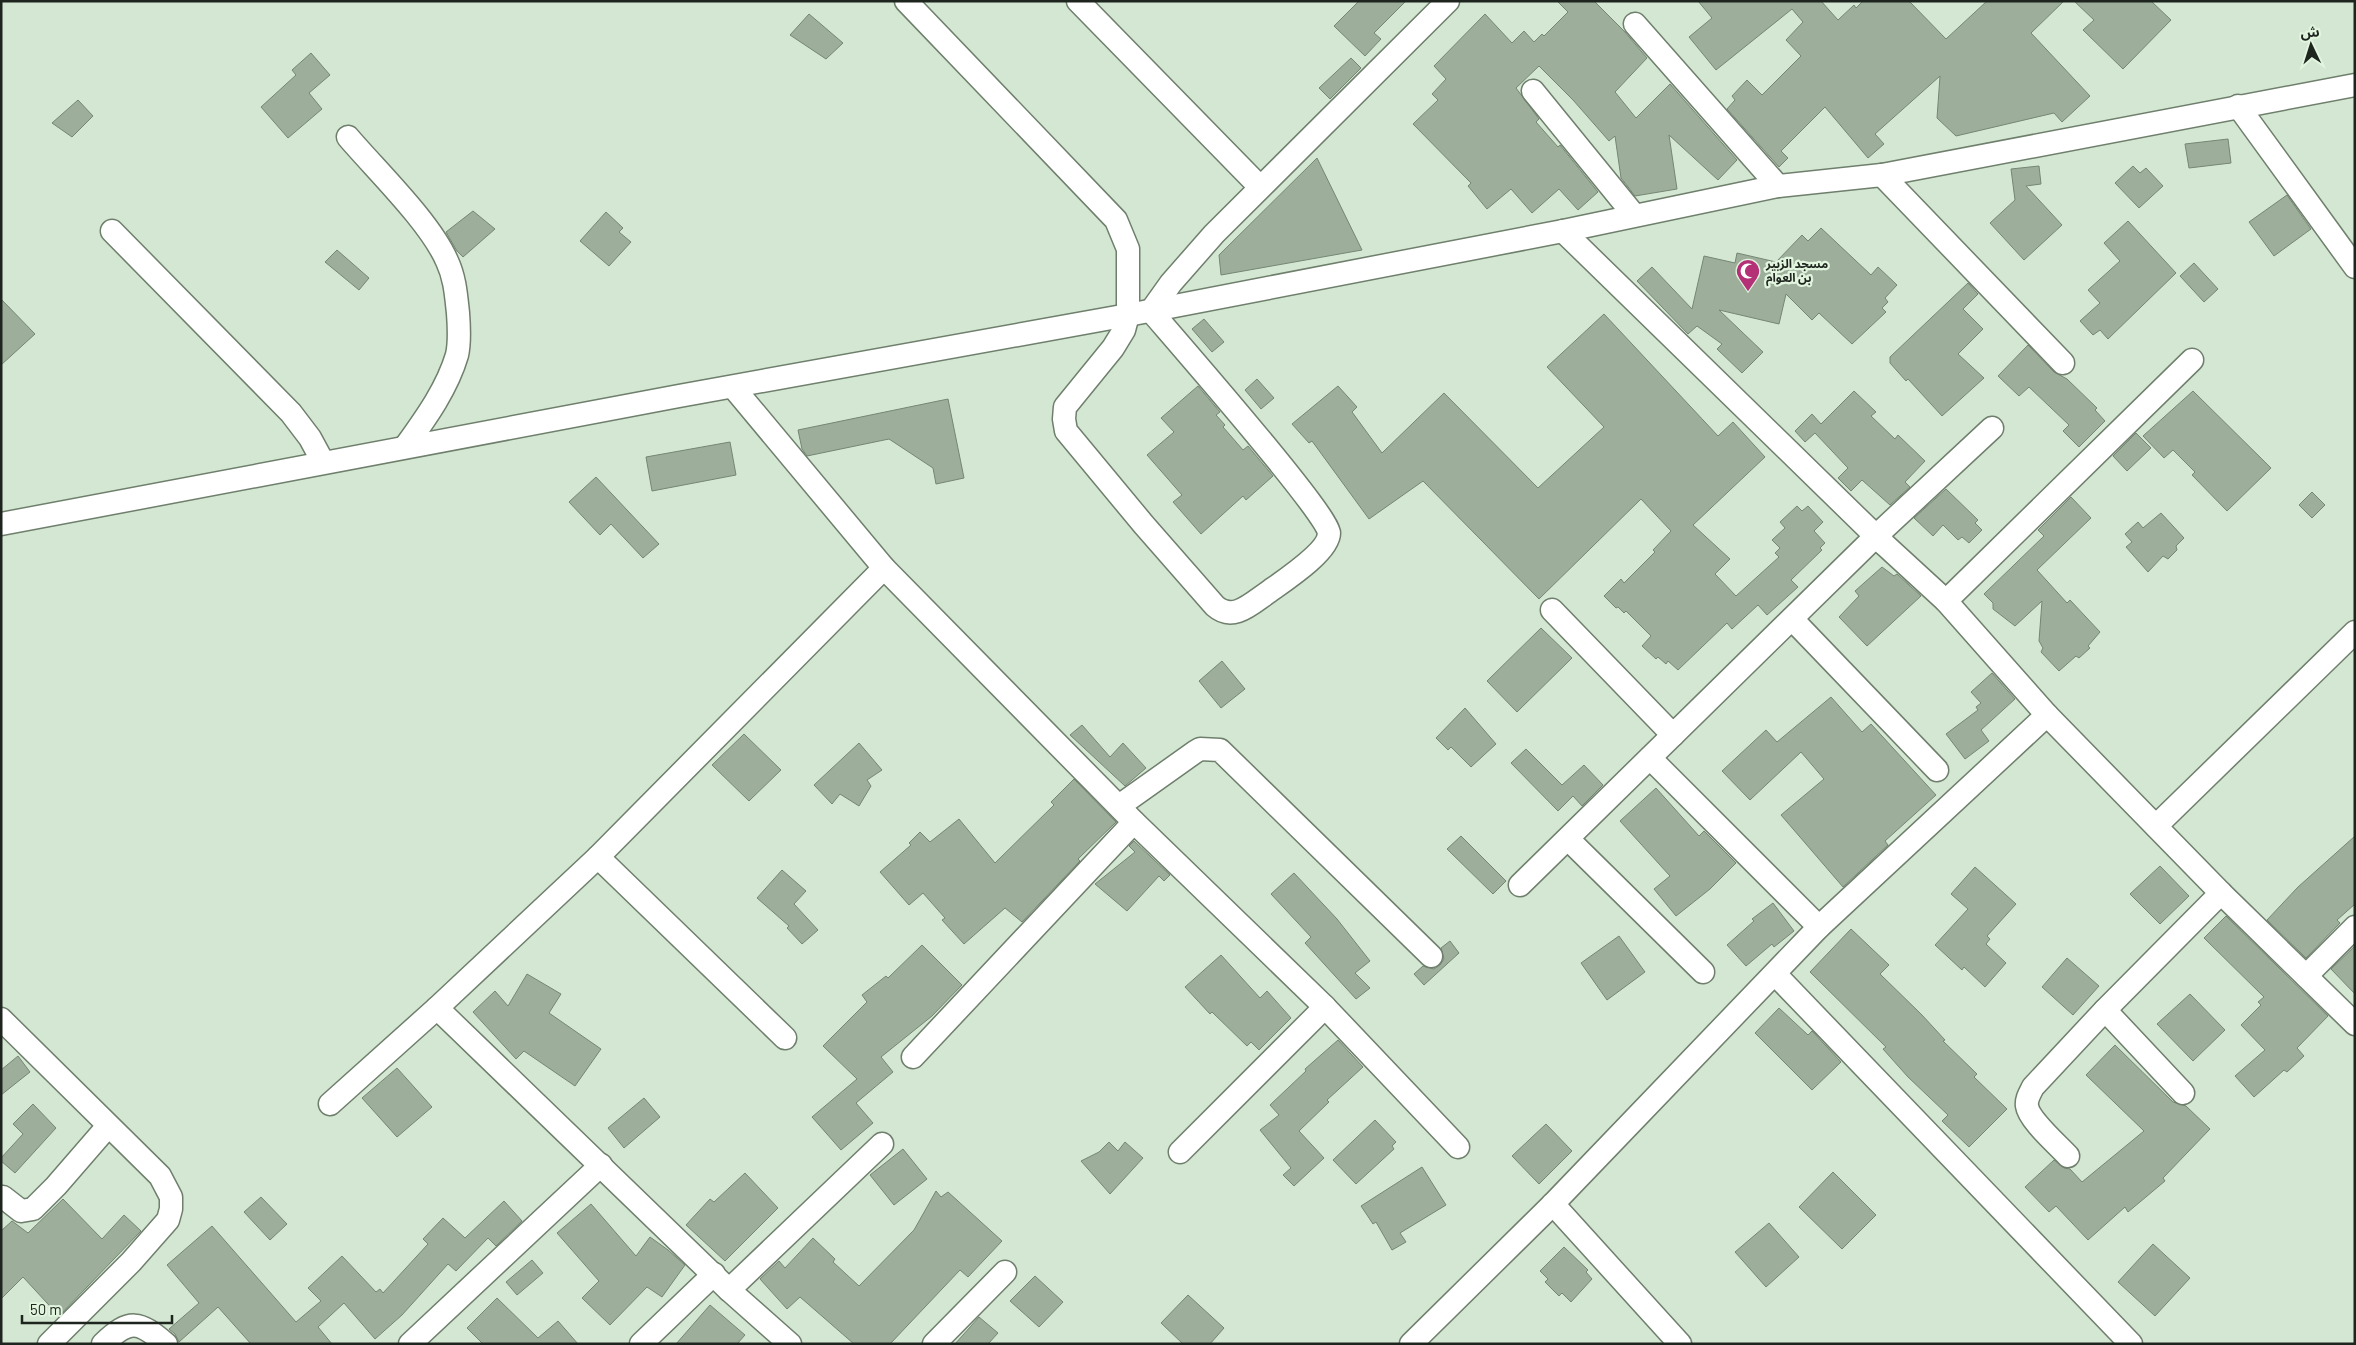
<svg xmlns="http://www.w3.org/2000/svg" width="2356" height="1345" font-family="Barlow,'Noto Sans Arabic',sans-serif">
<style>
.building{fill:#9daf9b;stroke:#758774}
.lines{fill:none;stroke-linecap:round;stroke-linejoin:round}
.minor-casing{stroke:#6e7f6c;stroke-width:25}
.minor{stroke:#fff;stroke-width:22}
.labels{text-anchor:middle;stroke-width:4.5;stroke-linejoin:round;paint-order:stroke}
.poi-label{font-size:12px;font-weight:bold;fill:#1e251e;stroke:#e1f5df;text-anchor:start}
</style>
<rect width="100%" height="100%" fill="#d4e7d2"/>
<g class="building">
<path d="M1359,1H1406L1374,33L1381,39L1365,56L1334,26Z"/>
<path d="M1557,1H1594L1624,31L1647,58L1615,92L1636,118L1670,84L1737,160L1718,180L1669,135L1677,189L1635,196L1621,178L1615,136L1609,141L1573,100L1539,66L1516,88L1539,119L1536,122L1558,147L1560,145L1598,192L1578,210L1559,189L1532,213L1511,189L1487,209L1468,186L1471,183L1413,124L1438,100L1432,94L1446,79L1434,66L1485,14L1512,43L1524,31L1534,42L1542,34L1544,36L1568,12Z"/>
<path d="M1698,1H1821L1838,20L1854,5L1856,8L1863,1H1909L1946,39L1987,1H2064L2031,33L2090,96L2062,122L2054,113L1956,136L1937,118L1940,76L1875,134L1884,144L1868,158L1825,107L1781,151L1788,158L1779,167L1727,109L1735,100L1732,96L1747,80L1762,95L1801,56L1786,40L1803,22L1792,9L1716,70L1689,37L1712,18Z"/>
<path d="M2074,1H2151L2171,20L2123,69L2083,30L2094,20Z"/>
<path d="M809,14L843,43L826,59L790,35Z"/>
<path d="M311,53L330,75L309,93L322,109L288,138L261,107L296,75L292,70Z"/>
<path d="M1351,58L1361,68L1330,99L1319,88Z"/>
<path d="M78,100L93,116L72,137L52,123Z"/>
<path d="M2228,139L2231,163L2189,168L2185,144Z"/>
<path d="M1317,158L1362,250L1221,275L1219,255Z"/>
<path d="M2039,166L2041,184L2026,186L2062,225L2024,260L1990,223L2015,200L2011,169Z"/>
<path d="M2133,166L2140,173L2146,168L2163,186L2139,208L2115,183Z"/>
<path d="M2287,195L2311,229L2274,256L2249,222Z"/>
<path d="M473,211L495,229L463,257L457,251L446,232Z"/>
<path d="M606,212L623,228L619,232L631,242L609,266L580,241Z"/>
<path d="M2128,221L2176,273L2108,339L2100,330L2093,335L2080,321L2100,303L2088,290L2120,261L2104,243Z"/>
<path d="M1821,228L1871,275L1878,267L1897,285L1885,298L1888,302L1882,308L1886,312L1852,344L1819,313L1812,320L1786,294L1779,324L1719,310L1763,352L1742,373L1717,349L1722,344L1697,326L1688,334L1637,281L1652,267L1692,309L1704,256L1735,263L1737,253L1776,262L1802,235L1808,241Z"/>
<path d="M337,250L369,278L359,290L325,262Z"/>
<path d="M2194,263L2218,289L2204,302L2180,276Z"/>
<path d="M1968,283L1978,294L1963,309L1983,329L1958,354L1984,378L1942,416L1908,379L1906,381L1890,363V357Z"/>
<path d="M1,299L35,334L1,365Z"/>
<path d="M1604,314L1718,436L1733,422L1765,457L1693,525L1730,559L1715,574L1736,596L1779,557L1775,553L1780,548L1772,540L1785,528L1780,522L1797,506L1802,511L1808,506L1823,522L1814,531L1825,543L1820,548L1822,550L1791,580L1798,587L1767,615L1758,605L1732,629L1727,623L1678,670L1668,661L1666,664L1658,657L1656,659L1642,646L1651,636L1626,611L1624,613L1618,607L1616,608L1604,596L1621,579L1624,583L1655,552L1653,550L1671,531L1641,499L1539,599L1423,481L1369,519L1312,441L1309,443L1292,424L1338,386L1357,407L1352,412L1382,453L1444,393L1538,488L1604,427L1547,367Z"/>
<path d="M1204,319L1224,342L1212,352L1192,329Z"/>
<path d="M2028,345L2054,372L2067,379L2097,408L2095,410L2105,421L2079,447L2063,431L2069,425L2029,387L2019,396L1998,376Z"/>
<path d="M1257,379L1274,398L1261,409L1245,390Z"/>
<path d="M1198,386L1220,412L1216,415L1225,425L1223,427L1243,450L1248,446L1273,476L1246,500L1243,496L1201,534L1173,502L1182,495L1147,455L1174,432L1161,418Z"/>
<path d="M1854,391L1876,412L1871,416L1895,439L1898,435L1925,461L1905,482L1910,487L1890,505L1862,480L1851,491L1838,478L1848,468L1815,433L1805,442L1795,431L1812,414L1821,424Z"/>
<path d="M2193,391L2271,468L2227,511L2192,475L2195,472L2173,450L2164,458L2143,436Z"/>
<path d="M948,399L964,478L936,484L933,468L889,439L807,456L802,449L798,430Z"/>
<path d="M2136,433L2151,448L2127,471L2113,456Z"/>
<path d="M730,442L736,475L652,491L646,457Z"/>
<path d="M596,477L659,544L643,558L611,524L600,535L569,502Z"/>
<path d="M1946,489L1978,520L1975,523L1982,530L1969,543L1962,537L1958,540L1943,525L1933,536L1914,518Z"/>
<path d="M2312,492L2325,505L2312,518L2299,505Z"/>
<path d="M2071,497L2091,518L2037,570L2067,603L2070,600L2100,632L2088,646L2090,648L2079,658L2076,656L2059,671L2041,652L2043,648L2039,641L2042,601L2015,626L1993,609V603L1984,594L2044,536L2038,530Z"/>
<path d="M2161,513L2184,538L2176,546L2177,550L2168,559L2163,556L2148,572L2126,547L2132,542L2125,534L2138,522L2143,528Z"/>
<path d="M1882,567L1894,576L1897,574L1921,596L1867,646L1839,617L1859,596L1855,591Z"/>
<path d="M1541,628L1572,658L1517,712L1487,681Z"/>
<path d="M1222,661L1245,689L1221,708L1199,681Z"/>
<path d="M1992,673L2015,699L1981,730L1989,741L1965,759L1946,734L1978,710L1976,707L1981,703L1971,692Z"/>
<path d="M1831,697L1862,732L1871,724L1936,795L1885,841L1888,845L1843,887L1781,815L1824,779L1801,752L1750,800L1722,771L1766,730L1777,742Z"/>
<path d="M1465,708L1496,744L1471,767L1451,747L1448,750L1436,738Z"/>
<path d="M1082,725L1110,757L1123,743L1146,768L1125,786L1070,735Z"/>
<path d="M744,734L781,770L749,801L712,765Z"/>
<path d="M859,743L882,770L867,780L871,786L859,806L840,794L832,804L814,785Z"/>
<path d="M1526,749L1562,785L1584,765L1603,785L1582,806L1573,796L1558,811L1511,763Z"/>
<path d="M1074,779L1116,822L1078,859L1080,861L1022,922L1005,908L964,944L942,920L945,918L923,893L909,905L880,872L911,845L909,843L920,832L930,842L959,819L995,863L1054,805L1051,802Z"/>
<path d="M1656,788L1699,836L1704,831L1736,863L1710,889L1676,916L1654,889L1670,876L1620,821Z"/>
<path d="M1461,836L1506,881L1493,894L1447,849Z"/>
<path d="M2355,836V904L2337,920L2340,923L2306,958L2267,920L2298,887Z"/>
<path d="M1134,841L1170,875L1164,881L1159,876L1127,911L1095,884L1135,852L1129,846Z"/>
<path d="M2160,866L2189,896L2160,924L2130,894Z"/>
<path d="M1975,867L2016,904L1987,936L1990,939L1986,944L2006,963L1985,987L1964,967L1962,970L1935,945L1968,909L1951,894Z"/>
<path d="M782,870L806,891L794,904L818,930L802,944L787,928L789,926L757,898Z"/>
<path d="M1294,873L1337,919L1370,961L1355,973L1370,988L1356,999L1305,943L1311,937L1271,894Z"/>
<path d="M1773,903L1794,931L1774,947L1772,944L1746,966L1727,945L1754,921L1752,919Z"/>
<path d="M2226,916L2328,1016L2297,1048L2304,1056L2287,1072L2284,1070L2254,1097L2235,1076L2265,1050L2241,1025L2261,1005L2258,1002L2264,997L2204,938Z"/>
<path d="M1851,929L1889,965L1880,974L1922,1015L1945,1040L1943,1041L1977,1074L1974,1077L2007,1109L1969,1147L1942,1121L1948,1115L1908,1077L1883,1049L1886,1047L1810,972Z"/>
<path d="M1619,936L1645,972L1607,1000L1581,963Z"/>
<path d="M1450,941L1459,953L1424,985L1414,974L1423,966L1434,969L1440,965L1444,959L1441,948Z"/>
<path d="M922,945L962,985L932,1016L881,1057L893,1072L856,1103L873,1123L841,1150L812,1117L857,1079L823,1046L867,1002L862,995L886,976L888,978Z"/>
<path d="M2355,946V994L2331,969Z"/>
<path d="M1221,955L1260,998L1267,991L1291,1018L1259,1050L1251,1042L1247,1046L1212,1012L1210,1014L1185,987Z"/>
<path d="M2067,958L2099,986L2073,1015L2042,987Z"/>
<path d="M527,974L561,994L549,1013L601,1049L575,1086L524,1051L516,1059L473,1012L495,991L508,1006Z"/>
<path d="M2190,994L2225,1030L2193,1061L2157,1024Z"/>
<path d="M1779,1008L1808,1035L1812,1031L1841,1062L1812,1090L1755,1033Z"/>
<path d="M1338,1040L1363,1067L1327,1100L1329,1102L1299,1131L1324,1158L1294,1186L1283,1175L1291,1168L1260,1130L1279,1115L1270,1105L1306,1071L1305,1069Z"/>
<path d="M2115,1045L2173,1102L2186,1106L2210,1129L2163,1178L2165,1181L2128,1212L2125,1207L2088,1240L2056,1206L2049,1212L2025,1187L2054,1160L2064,1168L2070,1169L2082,1182L2144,1131L2086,1075Z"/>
<path d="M18,1056L30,1072L1,1095V1070Z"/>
<path d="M397,1068L432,1107L397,1137L362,1098Z"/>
<path d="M644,1098L660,1117L624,1148L608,1128Z"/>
<path d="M33,1104L56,1128L15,1173L1,1161V1158L23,1134L13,1124Z"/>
<path d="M1375,1120L1396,1142L1392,1146L1394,1149L1356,1184L1333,1160Z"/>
<path d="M1546,1124L1572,1151L1539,1184L1512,1156Z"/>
<path d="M1109,1142L1118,1151L1125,1142L1143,1158L1110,1194L1081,1161L1099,1152Z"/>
<path d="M903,1149L927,1179L894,1205L870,1175Z"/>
<path d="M1422,1167L1446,1205L1400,1233L1406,1242L1392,1250L1376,1222L1373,1224L1361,1206Z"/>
<path d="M1833,1172L1876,1215L1842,1249L1799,1207Z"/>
<path d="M745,1173L778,1208L725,1261L686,1225L710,1199L714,1202Z"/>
<path d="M936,1191L941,1197L948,1192L1002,1241L968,1277L960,1270L890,1344H854L800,1297L787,1309L760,1279L779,1261L785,1268L813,1238L835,1259L833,1262L859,1286L914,1230Z"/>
<path d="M261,1197L287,1224L270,1240L244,1212Z"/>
<path d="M63,1199L102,1239L124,1215L141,1231L59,1316L23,1277L1,1299V1231L12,1221L28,1233Z"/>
<path d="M504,1201L522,1221L496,1246L488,1238L456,1271L448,1264L402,1315L375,1339L344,1303L318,1327L332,1344H251L218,1307L179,1342L175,1334L169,1329L199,1303L167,1265L212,1226L296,1322L321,1301L308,1288L342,1256L376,1292L380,1289L383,1293L428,1244L423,1239L443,1218L465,1238Z"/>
<path d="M591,1204L636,1256L650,1237L668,1250L685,1265L662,1297L647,1287L610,1325L582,1298L599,1281L557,1233Z"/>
<path d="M1769,1223L1799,1257L1766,1287L1735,1252Z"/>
<path d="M2153,1244L2190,1278L2155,1316L2118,1282Z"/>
<path d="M1564,1247L1588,1270L1586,1272L1592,1279L1571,1302L1562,1293L1559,1296L1545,1282L1548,1279L1540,1271Z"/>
<path d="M532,1260L543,1273L517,1295L506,1282Z"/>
<path d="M1035,1276L1063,1302L1039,1327L1010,1301Z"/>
<path d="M1188,1295L1224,1328L1210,1344H1183L1161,1323Z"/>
<path d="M497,1298L538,1338L558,1321L578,1344H483L467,1328Z"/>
<path d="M710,1305L745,1335L737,1344H676Z"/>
<path d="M979,1317L998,1333L988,1344H955Z"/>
</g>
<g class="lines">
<g class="minor-casing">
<g id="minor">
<path d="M906,1L1116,220L1128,249V315L1124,330L1113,348L1065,407L1064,419L1066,431L1144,525L1215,606C1233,622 1251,604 1267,593C1282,582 1329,552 1329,533C1329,515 1174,338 1151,311L1171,283L1214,234L1448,1"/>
<path d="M1078,1L1260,187"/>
<path d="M1635,24L1778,186"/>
<path d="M1533,91L1634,215"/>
<path d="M2238,106L2355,267"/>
<path d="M348,137C377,171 430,222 447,261C455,278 456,295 458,313C459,326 460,342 457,355C447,389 425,419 405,447"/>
<path d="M1882,175L2063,363"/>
<path d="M112,231L291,413L310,438L323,462"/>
<path d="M1563,231L1885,545L1946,601L2047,715L2221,893L2355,1024"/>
<path d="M733,387L884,568L1134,822L1325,1007L1458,1147"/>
<path d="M1,524L679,396L1128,315L1563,231L1778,186L1882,175L2355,85"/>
<path d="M1946,601L2192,360"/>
<path d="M1552,610L1673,735"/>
<path d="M1792,619L1937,770"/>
<path d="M1650,758L1819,927"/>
<path d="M1119,806L1195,752L1200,749L1220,750L1431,956"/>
<path d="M2156,826L2355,632"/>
<path d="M1568,839L1703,972"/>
<path d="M598,857L785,1038"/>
<path d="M1520,885L1876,536L1992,428"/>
<path d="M1775,974L2131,1344"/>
<path d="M2306,976L2355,927"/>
<path d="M437,1008L729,1290L790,1344"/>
<path d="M2105,1010L2183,1093"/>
<path d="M1,1019L160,1176L171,1197V1209L168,1220L131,1262L49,1344"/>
<path d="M913,1057L1134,822"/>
<path d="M330,1104L437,1008L598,857L884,568"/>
<path d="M1180,1152L1325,1007"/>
<path d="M2068,1156C2057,1144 2029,1120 2027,1106C2026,1099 2030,1093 2033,1087L2105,1010L2221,893"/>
<path d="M3,1197L21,1211L33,1209L56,1186L108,1126"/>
<path d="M1553,1204L1680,1344"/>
<path d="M729,1290L882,1144"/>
<path d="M103,1344C130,1318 139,1321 166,1344"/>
<path d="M410,1344L601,1165"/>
<path d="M641,1344L714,1274"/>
<path d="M934,1344L1005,1272"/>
<path d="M1411,1344L1553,1204L1819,927L2047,715"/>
</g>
</g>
<use href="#minor" class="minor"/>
</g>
<defs>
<g id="mosque-pin" transform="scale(1.25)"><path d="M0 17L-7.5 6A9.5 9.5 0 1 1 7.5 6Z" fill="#b53177" stroke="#e1f5df"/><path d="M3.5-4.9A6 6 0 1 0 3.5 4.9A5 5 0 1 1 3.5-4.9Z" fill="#fff"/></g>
</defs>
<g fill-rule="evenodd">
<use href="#mosque-pin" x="1748" y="271"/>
</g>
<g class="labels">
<g class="poi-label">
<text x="1766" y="268">مسجد الزبير<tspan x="1766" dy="14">بن العوام</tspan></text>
</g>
</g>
<rect width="2356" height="1345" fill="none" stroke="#1e251e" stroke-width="5"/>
<g transform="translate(2311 45) rotate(356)" stroke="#e1f5df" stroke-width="4" paint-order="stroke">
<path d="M0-4L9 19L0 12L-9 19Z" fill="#1e251e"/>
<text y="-8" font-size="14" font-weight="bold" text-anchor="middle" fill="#1e251e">ش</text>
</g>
<path d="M22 1315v8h150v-8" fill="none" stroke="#1e251e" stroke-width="2.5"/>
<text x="30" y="1315" font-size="15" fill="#1e251e" stroke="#e1f5df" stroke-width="4" paint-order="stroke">50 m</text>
</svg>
